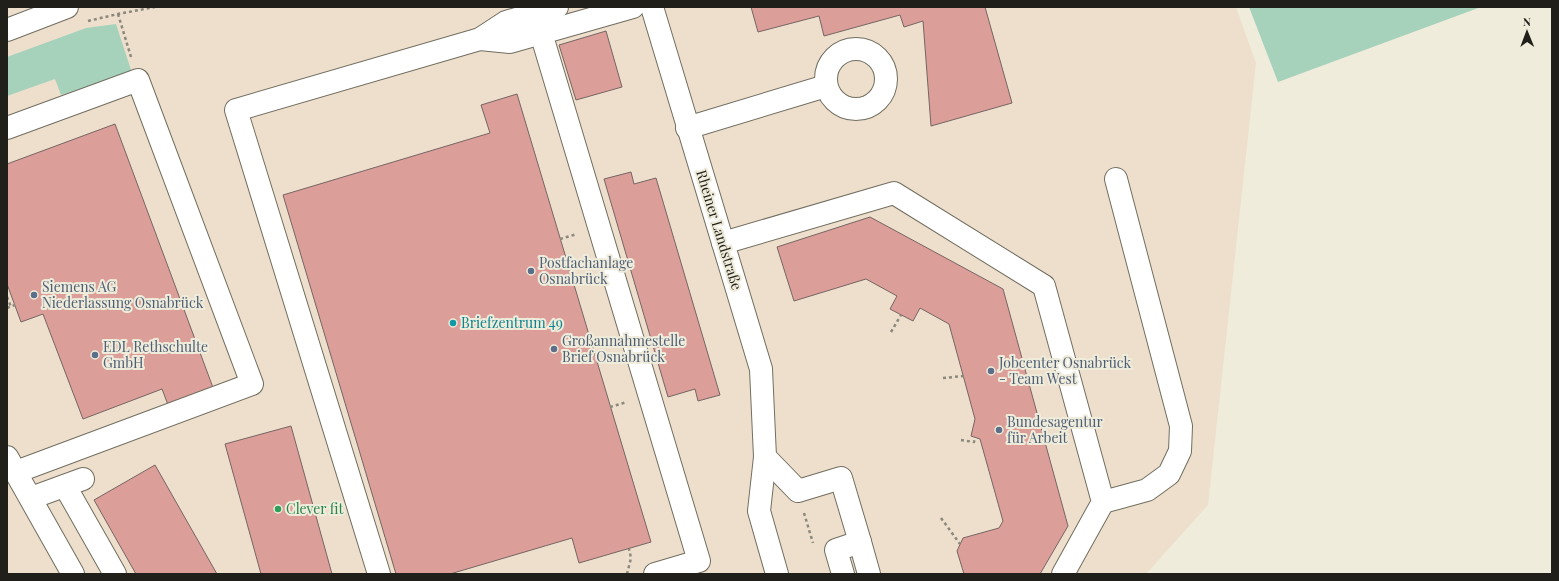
<svg xmlns="http://www.w3.org/2000/svg" width="1559" height="581" font-family="'Playfair Display',serif">
<style>
.commercial{fill:#eddfcc}
.green{fill:#a6d2bc}
.building{fill:#dc9e98;stroke:#766564}
.lines{fill:none;stroke-linecap:round;stroke-linejoin:round}
.minor-casing{stroke:#716e60;stroke-width:24}
.path{stroke:#8b897d;stroke-width:2.5;stroke-dasharray:3 3;stroke-linecap:butt}
.minor{stroke:#fff;stroke-width:22}
.service-dot{fill:#5c6f8a;stroke:#efecdb;stroke-width:1.5}
.culture-dot{fill:#0f9aa8;stroke:#efecdb;stroke-width:1.5}
.leisure-dot{fill:#2e9e5b;stroke:#efecdb;stroke-width:1.5}
.labels{text-anchor:middle;stroke-width:4;stroke-linejoin:round;paint-order:stroke}
.street-label{font-size:14px;fill:#201f19;stroke:#efecdb}
.service-label{font-size:14px;fill:#4e5e75;stroke:#efecdb;text-anchor:start}
.culture-label{font-size:14px;fill:#0d838f;stroke:#efecdb;text-anchor:start}
.leisure-label{font-size:14px;fill:#27864d;stroke:#efecdb;text-anchor:start}
</style>
<rect width="100%" height="100%" fill="#efecdb"/>
<path class="commercial" d="M7,7H1236L1256,63L1208,505L1146,574H7Z"/>
<g class="green">
<path d="M1249,7H1481L1278,82Z"/>
<path d="M116,24L132,73L61,95L55,79L7,96V57L86,28Z"/>
</g>
<g class="building">
<path d="M751,7H985L1012,103L931,126L923,21L904,27L900,15L824,36L819,16L758,32Z"/>
<path d="M606,31L622,87L576,100L559,45Z"/>
<path d="M517,94L651,542L579,563L572,538L450,574H396L283,195L490,133L481,105Z"/>
<path d="M115,124L215,393L170,410L162,389L83,419L43,314L21,322L7,284V164Z"/>
<path d="M631,172L634,184L656,178L720,395L698,401L695,389L668,397L604,179Z"/>
<path d="M870,217L1003,289L1068,526L1040,574H964L957,551L963,538L999,528L1003,521L980,439L971,436L975,419L949,324L920,308L913,321L890,309L897,296L866,279L794,301L777,247Z"/>
<path d="M291,426L332,574H261L225,444Z"/>
<path d="M155,465L217,574H136L94,500Z"/>
</g>
<g class="lines">
<g class="minor-casing">
<g id="minor">
<path d="M652,7L761,369L765,457L759,511L777,574"/>
<path d="M7,30L67,7"/>
<path d="M541,33L699,561L655,574"/>
<path d="M480,39L510,42L633,7"/>
<circle cx="856" cy="79" r="30"/>
<path d="M7,128L138,80L252,384L16,472"/>
<path d="M687,128L826,86"/>
<path d="M723,243L894,193L1044,286L1103,502L1063,574"/>
<path d="M7,457L73,574"/>
<path d="M765,457L798,491L841,478L860,542L836,550L843,574"/>
<path d="M65,486L115,574"/>
<path d="M31,498L83,479"/>
<path d="M1103,502L1147,490L1169,474L1180,451L1181,426L1116,179"/>
<path d="M860,542L869,574"/>
<path d="M379,574L236,110L480,39L506,22L557,7"/>
</g>
</g>
<g class="path">
<path d="M118,14L131,57"/>
<path d="M88,21L118,14L155,7"/>
<path d="M560,239L577,234"/>
<path d="M7,297L11,307"/>
<path d="M7,308L15,305"/>
<path d="M891,332L901,315"/>
<path d="M943,378L964,376"/>
<path d="M610,407L627,402"/>
<path d="M961,440L974,442L975,437"/>
<path d="M804,513L813,543"/>
<path d="M941,518L960,544"/>
<path d="M627,574L631,558L629,549"/>
</g>
<use href="#minor" class="minor"/>
</g>
<g class="service-dot">
<circle cx="531" cy="271" r="4"/>
<circle cx="34" cy="295" r="4"/>
<circle cx="554" cy="349" r="4"/>
<circle cx="95" cy="355" r="4"/>
<circle cx="991" cy="371" r="4"/>
<circle cx="999" cy="430" r="4"/>
</g>
<circle class="culture-dot" cx="453" cy="323" r="4"/>
<circle class="leisure-dot" cx="278" cy="509" r="4"/>
<g class="labels">
<g class="street-label">
<text transform="translate(719 230) rotate(73)" y="5">Rheiner Landstraße</text>
</g>
<g class="service-label">
<text x="539" y="268">Postfachanlage<tspan x="539" dy="16">Osnabrück</tspan></text>
<text x="42" y="292">Siemens AG<tspan x="42" dy="16">Niederlassung Osnabrück</tspan></text>
<text x="562" y="346">Großannahmestelle<tspan x="562" dy="16">Brief Osnabrück</tspan></text>
<text x="103" y="352">EDL Rethschulte<tspan x="103" dy="16">GmbH</tspan></text>
<text x="999" y="368">Jobcenter Osnabrück<tspan x="999" dy="16">- Team West</tspan></text>
<text x="1007" y="427">Bundesagentur<tspan x="1007" dy="16">für Arbeit</tspan></text>
</g>
<g class="culture-label">
<text x="461" y="328">Briefzentrum 49</text>
</g>
<g class="leisure-label">
<text x="286" y="514">Clever fit</text>
</g>
</g>
<rect width="1559" height="581" fill="none" stroke="#201f19" stroke-width="16"/>
<g transform="translate(1527 32) rotate(359)" stroke="#efecdb" stroke-width="3" paint-order="stroke">
<path d="M0-3L7 15L0 10L-7 15Z" fill="#201f19"/>
<text y="-6" font-size="11" font-weight="bold" text-anchor="middle" fill="#201f19">N</text>
</g>
</svg>
